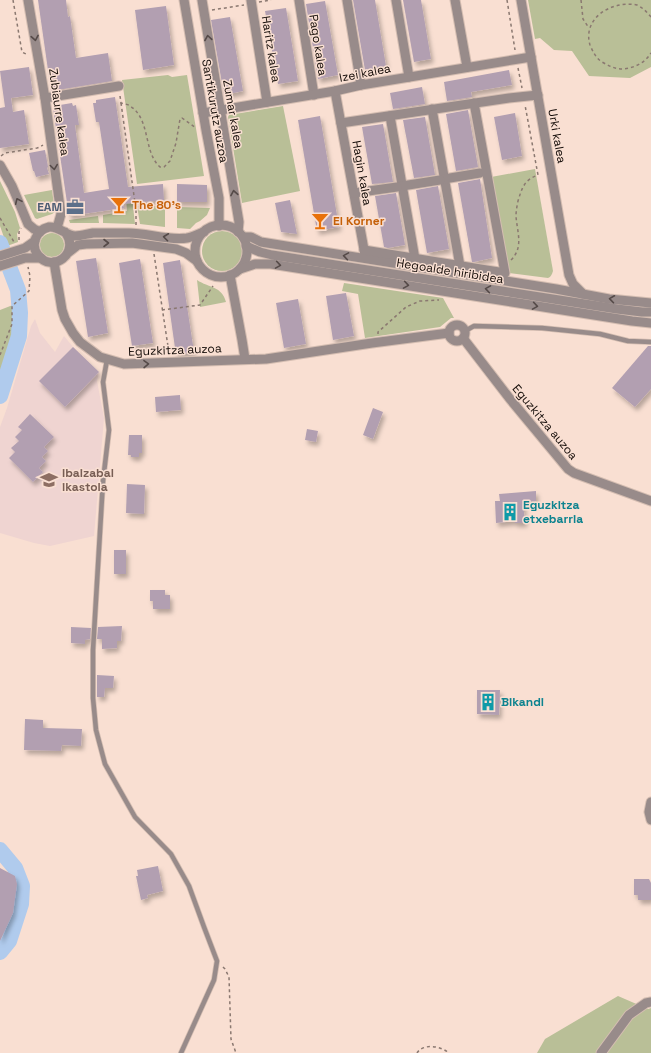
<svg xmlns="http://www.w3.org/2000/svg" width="651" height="1053" font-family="'Space Grotesk',sans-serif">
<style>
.education{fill:#efd4d1}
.green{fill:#b9bf97}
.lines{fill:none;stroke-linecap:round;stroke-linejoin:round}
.river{stroke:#b0cbed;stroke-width:16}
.building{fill:#b29fb1;filter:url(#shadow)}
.service-casing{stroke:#d4bdb1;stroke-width:6}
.minor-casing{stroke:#d4bdb1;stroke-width:11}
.path{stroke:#8a7870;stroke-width:1.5;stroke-dasharray:3 3;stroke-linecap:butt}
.service{stroke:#988b8a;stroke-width:4.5}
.minor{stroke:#988b8a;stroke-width:9}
.oneway{stroke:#554a48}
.labels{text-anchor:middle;stroke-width:3;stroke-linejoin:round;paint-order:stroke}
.street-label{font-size:12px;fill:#120a06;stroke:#f9dfd2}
.food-label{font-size:12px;font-weight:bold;fill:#c56008;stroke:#f9dfd2;text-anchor:start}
.service-label{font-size:12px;font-weight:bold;fill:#4e5e75;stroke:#f9dfd2;text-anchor:end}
.education-label{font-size:12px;font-weight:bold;fill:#785e54;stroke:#f9dfd2;text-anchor:start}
.culture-label{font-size:12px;font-weight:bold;fill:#0d838f;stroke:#f9dfd2;text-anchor:start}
</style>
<defs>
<filter id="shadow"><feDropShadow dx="2.5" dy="4" stdDeviation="2" flood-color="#0004"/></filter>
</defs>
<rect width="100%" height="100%" fill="#f9dfd2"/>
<path class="education" d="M35,319L40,333L55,352L64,336L73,347L99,372L97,381L104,418L94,536L50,546L34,543L0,533V427L7,408L31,326Z"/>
<g class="green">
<path d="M528,0H651V67L630,78L589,76L572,51L554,50L540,38L535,39Z"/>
<path d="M168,75L172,77L187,75L204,176L137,184L122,80Z"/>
<path d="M283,106L300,191L242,203L228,117L229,115Z"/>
<path d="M535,169L553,271C552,274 551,277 548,278L509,273L491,177Z"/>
<path d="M0,181L15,212L20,228L17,234L18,242L7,246L0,226Z"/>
<path d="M52,190L55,212L52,214L37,219L35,218L24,195Z"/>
<path d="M132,197L135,224L103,223V215L127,211L126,198Z"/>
<path d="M137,206H165V227L140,224Z"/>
<path d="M177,207L210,208L207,215L200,221L196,223L190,229L177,228Z"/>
<path d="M98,216L99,223H70L69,220Z"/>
<circle cx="222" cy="251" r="20"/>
<circle cx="52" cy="245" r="12"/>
<path d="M197,280C209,288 222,286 226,302L200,307Z"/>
<path d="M344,283L443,298L454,318H451L440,327L365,338L358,294L342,291Z"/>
<path d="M18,303L19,334L14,345L8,365L0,383V310Z"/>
<path d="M618,996L648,1009L651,1008V1053H537L545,1039Z"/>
</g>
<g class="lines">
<g class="river">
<path d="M0,243L18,290L20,313L19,336L0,396"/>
<path d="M0,850L15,868L22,886L21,904L9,941L0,952"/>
</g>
</g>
<g class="building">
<path d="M38,0H66L68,17L70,16L76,58L108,53L112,81L51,91Z"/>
<path d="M353,0H375L386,66L365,70Z"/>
<path d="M403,0H421L431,59L414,62Z"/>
<path d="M325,1L338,75L318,79L306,4Z"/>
<path d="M166,6L174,65L143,70L135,10Z"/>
<path d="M286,8L298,81L278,84L265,11Z"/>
<path d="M230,17L243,91L224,95L211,20Z"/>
<path d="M29,67L33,95L11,98L13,112L24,110L29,144L0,148V108L5,107L0,71Z"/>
<path d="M509,70L512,85L471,92L472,97L447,101L444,82Z"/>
<path d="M422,87L425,104L393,109L390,93Z"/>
<path d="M115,97L128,187L163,184L164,200L123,204L124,208L69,216L53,108L60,107V105L72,103L73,106L76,105L79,125H75L84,193L109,189L99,122H96L93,103H96V100Z"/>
<path d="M468,110L478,167L456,171L446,114Z"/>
<path d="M515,113L522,156L502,160L494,117Z"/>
<path d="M320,116L339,227L317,231L298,120Z"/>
<path d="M425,117L435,175L414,178L403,120Z"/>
<path d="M383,124L393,182L372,184L362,127Z"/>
<path d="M45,150L48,167L47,168L49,174L36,177L34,171H33L29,153Z"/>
<path d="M480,179L492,258L474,262H472L458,183Z"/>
<path d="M177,184L207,185V202H177Z"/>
<path d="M438,186L449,249L427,253L416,190Z"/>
<path d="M396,193L405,245L388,248L384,247L375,196Z"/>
<path d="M290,200L297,234L281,232L275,203Z"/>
<path d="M96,258L108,333L88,337L76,261Z"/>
<path d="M140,259L153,343L132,346L119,263Z"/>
<path d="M180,260L194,352L176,355L163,263Z"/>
<path d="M346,293L354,336L333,340L326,296Z"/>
<path d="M298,299L306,344L284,348L276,303Z"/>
<path d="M648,346H651V389L635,407L612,388Z"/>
<path d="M73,347L99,372L65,407L39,381Z"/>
<path d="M180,395L181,410L156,412L155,397Z"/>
<path d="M373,408L383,412L373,439L363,435Z"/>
<path d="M30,414L54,437L44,447L48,451L42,457L46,461L39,468L43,472L33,482L9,458L15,452L11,448L19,441L15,437L22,430L18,427Z"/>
<path d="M307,429L318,431L316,442L305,440Z"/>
<path d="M129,435H142V453H139V457H131V455H128Z"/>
<path d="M127,484L145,485L144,514L126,513Z"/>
<path d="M536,491V501L523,502L525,523H515V521L496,523L495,501H500L499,494Z"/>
<rect x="114" y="550" width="12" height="24"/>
<path d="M150,590H165V595H170V609H153V601H150Z"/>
<path d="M122,626L121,641H117V648L102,649V639H97L98,627Z"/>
<path d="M71,627L91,628L90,639L85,640V644L71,643Z"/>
<path d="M97,675L114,676L113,688H105L104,697H97Z"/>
<path d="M477,690H500L499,715L477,714Z"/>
<path d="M25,719L43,720V728L82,729L81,746L62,745L61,751L24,750Z"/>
<path d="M158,866L163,891L147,895L148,898L141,900L136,876H138L137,870Z"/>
<path d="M0,868L15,876L17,884L13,913L0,941Z"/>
<path d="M634,879H649L651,883V900H638V895H634Z"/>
</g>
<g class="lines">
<g class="service-casing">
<g id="service">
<path d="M465,331L474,326L542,328L600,334L628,341L651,342"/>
<path d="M107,360L103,382L109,430L103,481L93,650V698L96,730L105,764L135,817L171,854L189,886L204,927L217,961L214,980L181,1053"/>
</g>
</g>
<g class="minor-casing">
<g id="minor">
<path d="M28,0L45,98L61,214L57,228"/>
<path d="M184,0L206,130L219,198V226"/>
<path d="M202,0L239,222L238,232"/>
<path d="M251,0L267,102"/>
<path d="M299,0L314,95"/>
<path d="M347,0L361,85"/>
<path d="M396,0L409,77"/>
<path d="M455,0L467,67"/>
<path d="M521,0L569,275L573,284L583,294"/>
<path d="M335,91L365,255"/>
<path d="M45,98L119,86"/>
<path d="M432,109L460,266"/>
<path d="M203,113L335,91L361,85L531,57"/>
<path d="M390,116L415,259"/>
<path d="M341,123L509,98L538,95"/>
<path d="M0,165L12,186L28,224L34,229L40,232"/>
<path d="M444,179L480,173"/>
<path d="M402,186L440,180"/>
<path d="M354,193L397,187"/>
<circle cx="221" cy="251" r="26"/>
<path d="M65,232C81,253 52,274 38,255C30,245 36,230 49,227C59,226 65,235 75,236C81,236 87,234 93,233C105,233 117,233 129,233C147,233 169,241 187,238C192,237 198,234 204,232"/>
<path d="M243,237H251L261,242L556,289L609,299L651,303"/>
<path d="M246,246L260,252L272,255L617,309L642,312H651"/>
<path d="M364,250L505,273L474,103"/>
<path d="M69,252L78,245L86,244L132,243L176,249L186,253L197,261"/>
<path d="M0,256L25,248L35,241"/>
<path d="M54,262L62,310L65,319L73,333L80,342L100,357L124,364L266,359L372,343L449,333"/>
<path d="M0,266L25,258H41"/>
<path d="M240,269L255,264H271L632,321L651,323"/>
<path d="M230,275L242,340L245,359"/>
<circle cx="457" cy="333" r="8"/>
<path d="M463,338L510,399L568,469L574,473L651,501"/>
<path d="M651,802L649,812L651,820"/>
<path d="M601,1053L629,1015L646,1003L651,1002"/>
</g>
</g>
<g class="path">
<path d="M13,0L22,52L28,55"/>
<path d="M507,0L515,50"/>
<path d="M581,0L583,19L589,28"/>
<path d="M259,2L271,0"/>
<path d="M212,10L244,5"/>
<path d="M651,17C647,12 643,8 637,5C612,0 582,18 590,45C593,52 596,58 602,62C609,66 615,69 623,69C634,68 645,63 651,53"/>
<path d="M518,68L522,88"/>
<path d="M120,96L121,103C124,104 128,104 130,106C151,119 143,152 160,167H164L170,161L176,143L180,119L182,118L196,128"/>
<path d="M121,103L136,210V225"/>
<path d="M1,156L5,153L37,148L40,147L43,145"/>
<path d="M0,218L14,242"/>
<path d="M19,240V232L21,228"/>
<path d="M154,254L169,353"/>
<path d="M511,260C524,247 517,232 516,216C516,211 517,206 518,201C522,188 524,180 538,175L525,105"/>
<path d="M162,310L200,305L213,286"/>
<path d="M378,334V332L406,307L420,301L439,300"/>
<path d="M0,355L12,324V306L29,291L30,276L28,267"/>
<path d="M223,967L225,969L229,977L231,1039L236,1053"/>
<path d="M417,1053C423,1043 441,1046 449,1053"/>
</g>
<use href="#service" class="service"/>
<use href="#minor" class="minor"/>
</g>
<defs><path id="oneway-chevron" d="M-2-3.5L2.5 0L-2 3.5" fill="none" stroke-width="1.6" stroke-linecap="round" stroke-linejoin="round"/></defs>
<g class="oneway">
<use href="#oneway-chevron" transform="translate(35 38) rotate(80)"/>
<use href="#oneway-chevron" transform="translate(208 38) rotate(-99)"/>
<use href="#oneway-chevron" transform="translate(54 167) rotate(82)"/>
<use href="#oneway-chevron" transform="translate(234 193) rotate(-100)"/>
<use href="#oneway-chevron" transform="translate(18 201) rotate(-114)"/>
<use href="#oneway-chevron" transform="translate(166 237) rotate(-173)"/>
<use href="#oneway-chevron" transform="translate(106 243)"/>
<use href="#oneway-chevron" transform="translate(346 256) rotate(-171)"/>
<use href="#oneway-chevron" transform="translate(278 265) rotate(9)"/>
<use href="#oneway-chevron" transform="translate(406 285) rotate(9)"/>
<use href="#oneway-chevron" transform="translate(488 289) rotate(-171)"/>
<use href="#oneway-chevron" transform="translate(612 299) rotate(-172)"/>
<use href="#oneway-chevron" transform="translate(535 306) rotate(9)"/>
<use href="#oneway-chevron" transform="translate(146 364) rotate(-1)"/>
</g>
<defs>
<g id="bar-bare" transform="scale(1.38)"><path d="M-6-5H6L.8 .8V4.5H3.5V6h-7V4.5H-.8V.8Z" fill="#e8710a" stroke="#f9dfd2" stroke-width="2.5" paint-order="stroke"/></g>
<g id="office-bare" transform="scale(1.38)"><path d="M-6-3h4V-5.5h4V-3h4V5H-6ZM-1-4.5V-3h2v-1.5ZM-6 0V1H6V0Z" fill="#5c6f8a" stroke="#f9dfd2" stroke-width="2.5" paint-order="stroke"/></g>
<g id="school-bare" transform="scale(1.38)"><path d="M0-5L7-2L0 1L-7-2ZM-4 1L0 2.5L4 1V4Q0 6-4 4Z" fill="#8d6e63" stroke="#f9dfd2" stroke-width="2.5" paint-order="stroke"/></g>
<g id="building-bare" transform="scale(1.38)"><path d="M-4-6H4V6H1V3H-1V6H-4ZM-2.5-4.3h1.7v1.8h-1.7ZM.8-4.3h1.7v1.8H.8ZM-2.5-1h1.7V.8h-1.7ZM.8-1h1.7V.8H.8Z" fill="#0f9aa8" stroke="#f9dfd2" stroke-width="2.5" paint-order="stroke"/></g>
</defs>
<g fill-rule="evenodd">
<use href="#bar-bare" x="119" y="205"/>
<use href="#office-bare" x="75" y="207"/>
<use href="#bar-bare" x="320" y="221"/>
<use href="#school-bare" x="49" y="480"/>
<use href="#building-bare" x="510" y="512"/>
<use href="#building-bare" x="488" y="702"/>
</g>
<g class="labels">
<g class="street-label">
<text transform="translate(318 45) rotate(81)" y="4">Pago kalea</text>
<text transform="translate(271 49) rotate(81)" y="4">Haritz kalea</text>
<text transform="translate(365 73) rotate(-11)" y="4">Izei kalea</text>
<text transform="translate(215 111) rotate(80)" y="4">Santikurutz auzoa</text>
<text transform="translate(59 112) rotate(82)" y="4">Zubiaurre kalea</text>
<text transform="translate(233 114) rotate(80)" y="4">Zumar kalea</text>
<text transform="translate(557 136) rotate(80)" y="4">Urki kalea</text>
<text transform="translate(362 173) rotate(80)" y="4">Hagin kalea</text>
<text transform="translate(450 271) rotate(9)" y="4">Hegoalde hiribidea</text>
<text transform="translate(175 350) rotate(-2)" y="4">Eguzkitza auzoa</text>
<text transform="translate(545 422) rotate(50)" y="4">Eguzkitza auzoa</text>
</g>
<g class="food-label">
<text x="132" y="209">The 80's</text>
<text x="333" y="225">El Korner</text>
</g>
<g class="service-label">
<text x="62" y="211">EAM</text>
</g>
<g class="education-label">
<text x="62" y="477">Ibaizabal<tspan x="62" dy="14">ikastola</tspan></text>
</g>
<g class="culture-label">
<text x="523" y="509">Eguzkitza<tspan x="523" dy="14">etxebarria</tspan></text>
<text x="501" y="706">Bikandi</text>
</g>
</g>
</svg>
